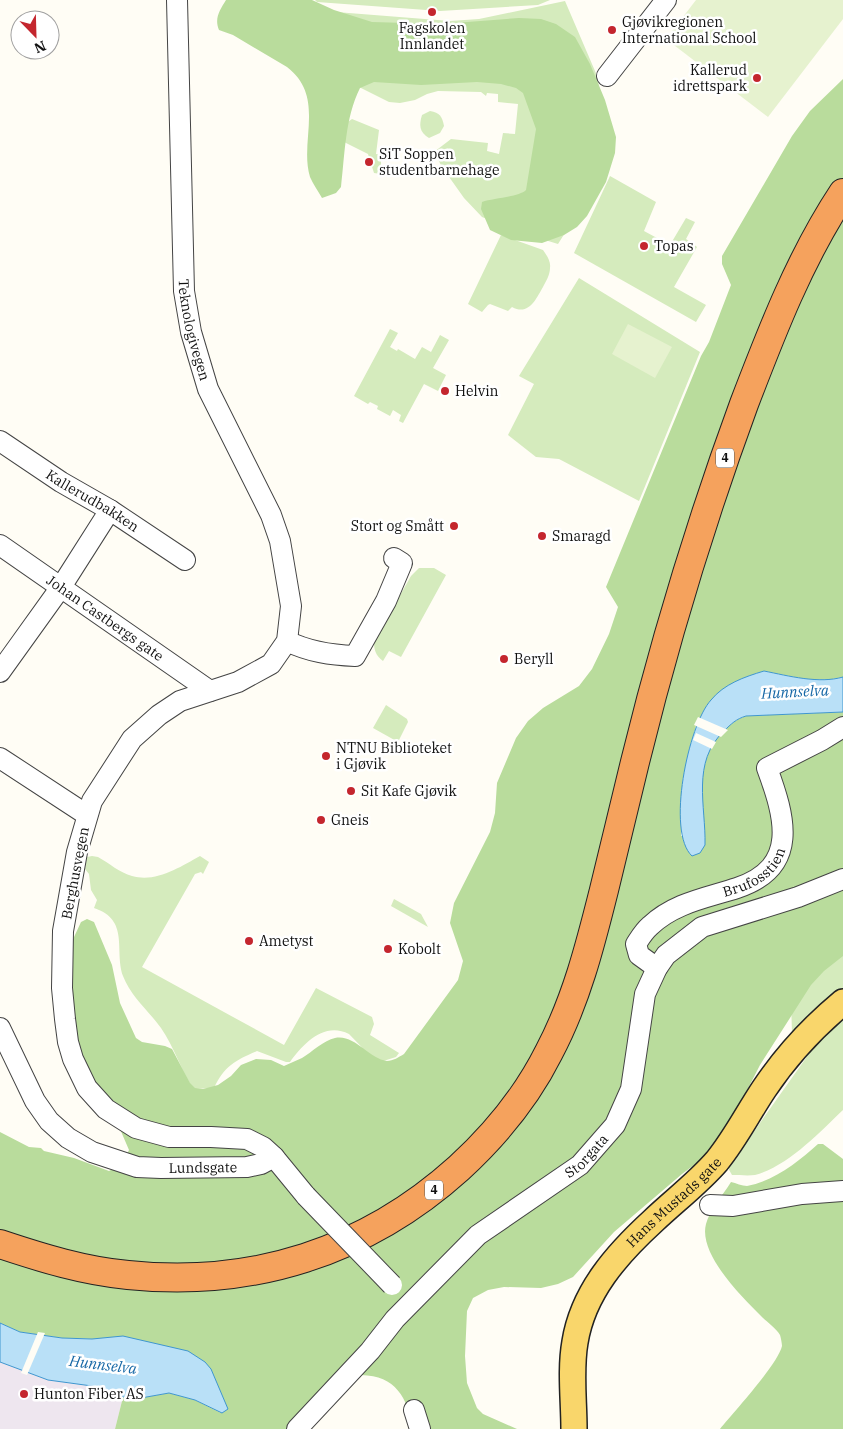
<svg xmlns="http://www.w3.org/2000/svg" width="843" height="1429" font-family="'IBM Plex Serif',serif">
<style>
.industrial{fill:#eee6ef}
.green{fill:#d5ebbd}
.forest{fill:#b9dc9c}
.pitch{fill:#e6f2cf}
.water{fill:#b9e0f7;stroke:#3f96cf}
.pier{fill:#fffdf5}
.lines{fill:none;stroke-linecap:round;stroke-linejoin:round}
.minor-casing{stroke:#444;stroke-width:22}
.major-casing{stroke:#222;stroke-width:28}
.highway-casing{stroke:#222;stroke-width:30}
.minor{stroke:#fff;stroke-width:20}
.major{stroke:#f9d66b;stroke-width:25}
.highway{stroke:#f5a25d;stroke-width:28}
.minor-bridge-casing{stroke:#444;stroke-width:22;stroke-linecap:butt}
.minor-bridge{stroke:#fff;stroke-width:20}
.poi-dot{fill:#c4262e;stroke:#fff;stroke-width:2}
.labels{text-anchor:middle;stroke-width:5;stroke-linejoin:round;paint-order:stroke}
.shield{fill:#fff;stroke:#585858;stroke-width:1}
.shield-label{font-size:12px;font-weight:bold;fill:#111}
.poi-label{font-size:14px;fill:#111;stroke:#fff;text-anchor:start}
.street-label{font-size:14px;fill:#111;stroke:#fff}
.water-label{font-size:15px;font-style:italic;fill:#1768a6;stroke:#fff}
</style>
<rect width="100%" height="100%" fill="#fffdf5"/>
<path class="industrial" d="M0,1362L48,1380L92,1386L113,1392L123,1397L115,1429H0Z"/>
<g class="green">
<path d="M315,0H550L538,5L440,11L317,2Z"/>
<path d="M565,1L598,78L605,164L577,214L558,244L519,232L482,217L464,198L442,167L434,152L451,139L488,143L487,151L499,154L503,133L515,134L518,104L498,102V94L487,93L486,96L481,92L438,91L427,94L415,100L400,103L389,102L347,81L298,9L450,21L479,19Z"/>
<path d="M430,111C440,113 442,116 444,126L440,133L429,138C419,132 419,125 422,115Z"/>
<path d="M352,119L379,130L376,154L381,155V174L374,173L368,154L330,135Z"/>
<path d="M610,176L656,202L644,231L670,245L686,218L695,222L686,239L697,247L674,287L706,305L696,322L574,253Z"/>
<path d="M501,235L543,250C547,256 551,261 550,268C550,275 546,281 543,287C536,299 529,316 512,307L508,311L490,304L488,305L482,312L468,304Z"/>
<path d="M579,278L700,352L639,501L559,459L536,457L508,435L534,384L519,376Z"/>
<path d="M390,329L398,333L390,347L397,351L398,349L415,359L422,347L431,352L440,335L449,340L433,368L446,375L438,391L424,384L403,423L399,421L401,415L393,410L390,416L377,409L378,406L370,402L368,404L354,396Z"/>
<path d="M419,568H434L446,575L401,657L389,651L383,661C375,655 374,649 374,641L411,576Z"/>
<path d="M386,705L407,719L408,722L398,742L373,728Z"/>
<path d="M92,856L98,857C109,863 120,873 132,876C156,883 180,867 200,856L209,862L203,874L201,872L195,874L142,967L284,1045L316,988L372,1017L374,1024L370,1035L399,1053L396,1057L377,1063L349,1034C324,1021 303,1044 290,1062H286L257,1051C236,1060 224,1066 214,1088L193,1089C181,1069 174,1047 161,1028C149,1011 131,997 123,976C114,950 130,920 94,908L97,900L91,890L89,874L85,869L87,857Z"/>
<path d="M843,895V1110C819,1133 788,1166 755,1175C748,1176 739,1175 732,1175L728,1168L806,1058L792,1033L791,1001Z"/>
<path d="M394,899L421,914L428,927L391,906Z"/>
</g>
<g class="forest">
<path d="M226,0H312L334,10L372,22L441,24L519,18L541,19L556,24L575,37L590,64L605,100L616,137L615,153L606,182L587,216L577,227L564,235L542,243L511,240L490,230L481,209L482,202C494,198 519,197 526,190L536,129L523,93L516,88L501,84L477,82L421,85L374,82L360,88C345,118 345,154 341,187L336,193L322,198C318,191 313,184 310,177C299,141 326,97 287,67L233,35L219,30C214,18 220,10 226,0Z"/>
<path d="M843,79V677C819,684 789,676 764,671L696,726L683,778L681,799V836H705C702,800 694,759 723,731C731,724 736,719 746,716L843,712V956L824,971L811,985L760,1065L718,1147L682,1174L614,1232L573,1277L558,1284L541,1288L504,1287L488,1290L473,1298L467,1311L465,1356L467,1383L477,1408L483,1414L517,1429H413C407,1397 396,1376 361,1375L290,1429H115L123,1397L141,1398L169,1393L195,1400L221,1413L92,1339L62,1338L20,1332L0,1323V1132L29,1147L41,1148L44,1151L74,1158L109,1171L122,1164L129,1150L117,1122L77,1065L54,1015V1000L68,950L81,922L87,919L94,922L112,965L120,1003L136,1038L142,1042L165,1046L172,1049L190,1083L195,1088L203,1089L218,1085L231,1076L241,1065L256,1059L271,1060L284,1066C290,1063 296,1061 302,1058C312,1052 324,1040 335,1038C355,1034 369,1059 387,1061C393,1061 399,1057 404,1054L458,980L463,961L450,923L454,903L490,832L495,813L497,783L516,738L528,721L543,708L579,686L592,669L609,634L618,607L606,587L701,356L709,342L731,285L722,264V256L792,136L810,111Z"/>
<path d="M818,1144H823L843,1159V1429H720C734,1412 778,1364 782,1346C782,1344 781,1338 780,1335C776,1328 767,1322 761,1316C742,1297 698,1254 706,1224C710,1209 723,1195 731,1182C736,1183 742,1186 747,1186C774,1181 798,1162 818,1144Z"/>
</g>
<g class="pitch">
<path d="M696,0H843V19L768,117L666,39Z"/>
<path d="M628,324L672,347L655,378L612,354Z"/>
</g>
<g class="water">
<path d="M764,671C789,676 819,684 843,677V712L746,716C736,719 731,724 724,731C691,762 706,806 705,845L700,853L692,856C666,832 688,725 711,700C724,684 744,677 764,671Z"/>
<path d="M0,1323L20,1332L62,1338L92,1339L123,1336L188,1351L205,1362L211,1369L228,1409L222,1413L195,1400L169,1393L141,1398L123,1397L113,1392L92,1386L48,1380L0,1362Z"/>
</g>
<g class="pier">
<path d="M698,717L728,730L721,737L694,725Z"/>
<path d="M696,733L716,742L712,749L693,740Z"/>
<path d="M38,1332L45,1333L27,1375L21,1373Z"/>
</g>
<g class="lines">
<g class="minor-casing">
<g id="minor">
<path id="s1" d="M177,0L184,291L191,332L208,389L271,515L280,541L291,606L287,641L271,664L238,682L180,701L159,715L132,739L92,801L77,852L63,931L62,988L65,1019L68,1042L73,1059L87,1088L106,1109L136,1128L169,1137H211L247,1139L263,1147L274,1157"/>
<path d="M607,76L666,0"/>
<path id="s2" d="M0,441L61,482L110,510L185,560"/>
<path id="s3" d="M0,545L210,691"/>
<path d="M287,641C309,652 331,655 355,656L386,601L402,563L394,558"/>
<path d="M0,672L61,587L110,510"/>
<path d="M0,758L87,815"/>
<path id="s4" d="M657,968L639,955L636,944C640,938 644,931 650,926C674,903 706,898 737,888C800,867 785,817 767,768L822,740L843,727"/>
<path id="s5" d="M0,1028L35,1101L49,1121L68,1138L92,1152L137,1167L161,1168L247,1167L261,1164L274,1157L306,1196"/>
<path d="M710,1205L733,1206L802,1194L843,1191"/>
<path d="M414,1410L420,1429"/>
<path id="s6" d="M297,1429L370,1351L395,1319L478,1235L580,1165L615,1125L631,1089L645,994L657,968L666,955L702,927L798,897L843,879"/>
</g>
</g>
<g class="major-casing">
<g id="major">
<path id="s7" d="M574,1429C574,1401 570,1370 575,1342C583,1292 617,1254 653,1221C674,1201 698,1183 717,1161C735,1139 748,1113 764,1089C786,1056 813,1027 843,1002"/>
</g>
</g>
<g class="highway-casing">
<path id="highway" d="M0,1244C42,1258 84,1271 128,1275C252,1288 366,1252 459,1168C495,1135 527,1096 549,1052C576,1001 590,946 604,890C614,847 625,805 635,762C665,640 701,521 744,404C772,331 800,258 843,193"/>
</g>
<use href="#minor" class="minor"/>
<use href="#major" class="major"/>
<use href="#highway" class="highway"/>
<g class="minor-bridge-casing">
<path id="minor-bridge" d="M306,1196L392,1285"/>
</g>
<use href="#minor-bridge" class="minor-bridge"/>
</g>
<g class="poi-dot">
<circle cx="432" cy="12" r="5"/>
<circle cx="612" cy="30" r="5"/>
<circle cx="757" cy="78" r="5"/>
<circle cx="369" cy="162" r="5"/>
<circle cx="644" cy="246" r="5"/>
<circle cx="445" cy="391" r="5"/>
<circle cx="454" cy="526" r="5"/>
<circle cx="542" cy="536" r="5"/>
<circle cx="504" cy="659" r="5"/>
<circle cx="326" cy="756" r="5"/>
<circle cx="351" cy="791" r="5"/>
<circle cx="321" cy="820" r="5"/>
<circle cx="249" cy="941" r="5"/>
<circle cx="388" cy="949" r="5"/>
<circle cx="24" cy="1394" r="5"/>
</g>
<g class="labels">
<g class="shield">
<rect x="716" y="448.5" width="18" height="19" rx="4"/>
<rect x="425" y="1180.5" width="18" height="19" rx="4"/>
</g>
<g class="shield-label">
<text x="725" y="462">4</text>
<text x="434" y="1194">4</text>
</g>
<g class="poi-label">
<text x="622" y="27">Gjøvikregionen<tspan x="622" dy="16">International School</tspan></text>
<text x="432" y="33" text-anchor="middle">Fagskolen<tspan x="432" dy="16">Innlandet</tspan></text>
<text x="747" y="75" text-anchor="end">Kallerud<tspan x="747" dy="16">idrettspark</tspan></text>
<text x="379" y="159">SiT Soppen<tspan x="379" dy="16">studentbarnehage</tspan></text>
<text x="654" y="251">Topas</text>
<text x="455" y="396">Helvin</text>
<text x="444" y="531" text-anchor="end">Stort og Smått</text>
<text x="552" y="541">Smaragd</text>
<text x="514" y="664">Beryll</text>
<text x="336" y="753">NTNU Biblioteket<tspan x="336" dy="16">i Gjøvik</tspan></text>
<text x="361" y="796">Sit Kafe Gjøvik</text>
<text x="331" y="825">Gneis</text>
<text x="259" y="946">Ametyst</text>
<text x="398" y="954">Kobolt</text>
<text x="34" y="1399">Hunton Fiber AS</text>
</g>
<g class="street-label">
<text dy="5" stroke="none"><textPath href="#s1" startOffset="331">Teknologivegen</textPath></text>
<text dy="5" stroke="none"><textPath href="#s2" startOffset="110">Kallerudbakken</textPath></text>
<text dy="5" stroke="none"><textPath href="#s3" startOffset="128">Johan Castbergs gate</textPath></text>
<text dy="5" stroke="none"><textPath href="#s4" startOffset="176">Brufosstien</textPath></text>
<text transform="translate(75 873) rotate(-79)" y="5">Berghusvegen</text>
<text dy="5" stroke="none"><textPath href="#s6" startOffset="400">Storgata</textPath></text>
<text dy="5" stroke="none"><textPath href="#s5" startOffset="272">Lundsgate</textPath></text>
<text dy="5" stroke="none"><textPath href="#s7" startOffset="262">Hans Mustads gate</textPath></text>
</g>
<g class="water-label">
<text transform="translate(795 692) rotate(-3)" y="5">Hunnselva</text>
<text transform="translate(103 1365) rotate(7)" y="5">Hunnselva</text>
</g>
</g>
<g transform="translate(35 35) rotate(157)"><circle r="24" fill="#ffffff" stroke="#a0a0a0"/>
<path d="M0-4L9 19L0 12L-9 19Z" fill="#c4262e"/>
<text y="-8" font-size="14" font-weight="bold" text-anchor="middle" fill="#111111">N</text>
</g>
</svg>
